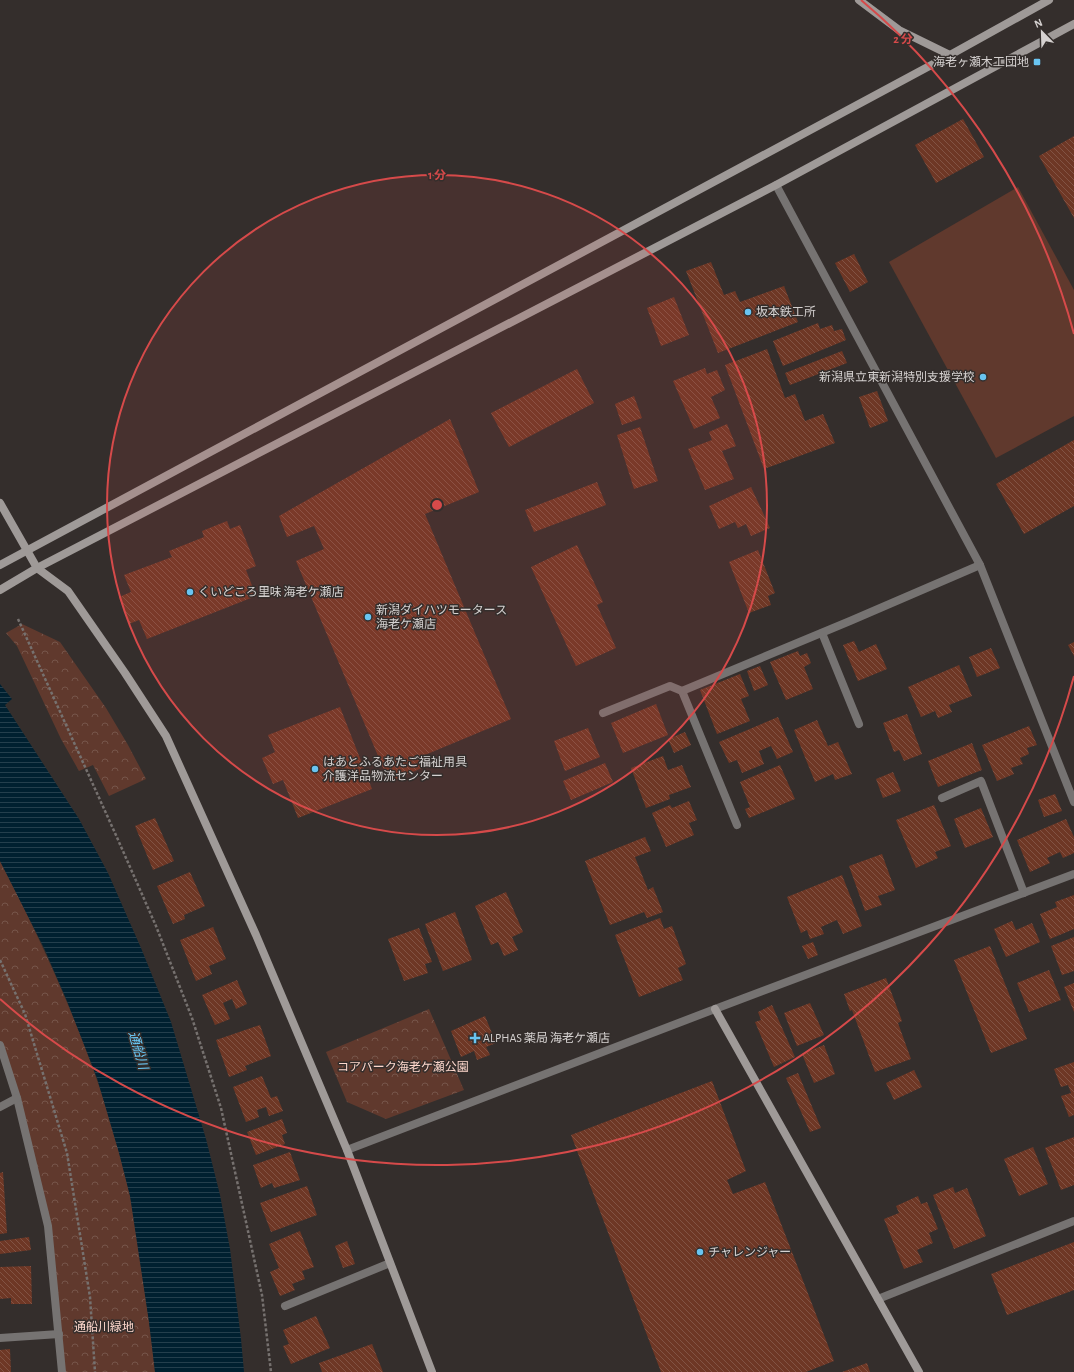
<svg xmlns="http://www.w3.org/2000/svg" width="1074" height="1372" font-family="'Alegreya Sans','Noto Sans JP',sans-serif">
<style>
.park{fill:url(#park-crowns)}
.garden{fill:#60392d}
.water{fill:url(#water-rules)}
.building{fill:url(#building-back-hatch)}
.lines{fill:none;stroke-linecap:round;stroke-linejoin:round}
.path{stroke:#76716f;stroke-width:2.5;stroke-dasharray:3 2;stroke-linecap:butt}
.street{stroke:#767372;stroke-width:8}
.secondary{stroke:#9f9a98;stroke-width:8}
.ring{fill:none;stroke:#d64a4a;stroke-width:2}
.poi-dot{fill:#69c4f1;stroke:#342e2c;stroke-width:1.5}
.labels{text-anchor:middle;stroke-width:3;stroke-linejoin:round;paint-order:stroke}
.poi-label{font-size:12px;fill:#d5d1d0;stroke:#342e2c;text-anchor:start}
.park-label{font-size:12px;fill:#fdd7cc;stroke:#342e2c}
.water-label{font-size:13px;font-style:italic;fill:#6acbfa;stroke:#342e2c}
.centre{fill:#d64a4a;stroke:#342e2c;stroke-width:2}
.ring-label{font-size:12px;text-anchor:middle;font-weight:bold;fill:#d64a4a;stroke:#342e2c;stroke-width:3;stroke-linejoin:round;paint-order:stroke}
</style>
<defs>
<pattern id="park-crowns" width="20" height="18" patternUnits="userSpaceOnUse"><rect width="20" height="18" fill="#60392d"/><path d="M2 6a3 3 0 1 1 6 0M12 15a3 3 0 1 1 6 0" fill="none" stroke="#76554a"/></pattern>
<pattern id="water-rules" width="6" height="5" patternUnits="userSpaceOnUse"><rect width="6" height="5" fill="#002030"/><path d="M0 2.5h6" fill="none" stroke="#243f4d"/></pattern>
<pattern id="building-back-hatch" width="6" height="6" patternUnits="userSpaceOnUse"><rect width="6" height="6" fill="#6e3725"/><path d="M-1 5l2 2M0 0l6 6M5-1l2 2" fill="none" stroke="#825344"/></pattern>
</defs>
<rect width="100%" height="100%" fill="#342e2c"/>
<g class="park">
<path d="M22,624L60,642L106,708L128,745L146,779L109,796L93,765L79,771L61,739L17,646L6,633Z"/>
<path d="M0,861C55,967 104,1078 130,1195C134,1214 136,1233 139,1252C145,1292 151,1332 155,1372H64L48,1225L0,1043Z"/>
<path d="M429,1009L464,1090L386,1119L347,1102L326,1052Z"/>
</g>
<path class="garden" d="M1018,187L1074,290V416L996,458L889,262Z"/>
<path class="water" d="M0,684L12,699L5,705L79,819L108,873L141,948L171,1022L206,1139L220,1195L230,1249L241,1339L244,1372H155L149,1322L130,1196L119,1153L97,1078L67,1001L44,948L0,861Z"/>
<g class="building">
<path d="M963,119L984,157L936,183L915,145Z"/>
<path d="M1074,136V218L1039,156Z"/>
<path d="M854,254L868,282L850,292L835,263Z"/>
<path d="M711,262L724,295L735,291L740,302L784,286L798,322L718,353L686,271Z"/>
<path d="M674,297L689,335L661,346L647,308Z"/>
<path d="M818,323L820,329L832,325L834,331L842,329L846,340L783,366L773,341Z"/>
<path d="M767,349L785,398L795,394L805,421L823,414L835,443L764,469L725,365Z"/>
<path d="M842,351L847,363L790,385L785,373Z"/>
<path d="M705,368L707,374L717,370L725,390L711,397L720,418L694,429L673,381Z"/>
<path d="M577,369L594,403L509,447L491,413Z"/>
<path d="M877,391L888,421L870,428L859,397Z"/>
<path d="M634,396L642,418L622,425L615,404Z"/>
<path d="M450,419L479,492L425,514L511,719L425,755L429,765L389,782L296,561L324,549L314,526L287,537L279,516Z"/>
<path d="M727,424L736,446L722,451L734,479L705,490L688,449L712,440L709,432Z"/>
<path d="M640,427L658,481L634,489L617,435Z"/>
<path d="M1074,440V506L1024,534L996,484Z"/>
<path d="M597,482L606,505L534,532L525,510Z"/>
<path d="M751,487L770,528L751,536L746,524L738,528L735,522L719,529L709,506Z"/>
<path d="M227,521L230,529L240,525L256,566L246,570L256,596L147,639L139,620L129,624L119,597L131,592L124,575L172,557L169,551L204,537L202,531Z"/>
<path d="M577,545L603,602L597,605L616,648L576,666L531,567Z"/>
<path d="M758,550L775,593L768,596L771,605L749,613L729,562Z"/>
<path d="M854,641L859,652L876,644L887,669L858,681L843,645Z"/>
<path d="M1074,642V656L1068,645Z"/>
<path d="M991,648L1000,668L977,677L969,657Z"/>
<path d="M798,651L800,656L807,653L811,663L804,667L813,689L786,700L770,662Z"/>
<path d="M959,665L972,696L949,705L952,712L938,718L935,711L921,717L908,687Z"/>
<path d="M760,666L768,685L754,691L747,671Z"/>
<path d="M740,674L749,696L741,699L750,721L717,734L700,690Z"/>
<path d="M656,704L668,735L623,753L611,723Z"/>
<path d="M340,707L372,789L298,818L283,780L273,784L262,758L275,752L268,735Z"/>
<path d="M907,714L922,754L904,761L899,750L894,752L883,723Z"/>
<path d="M778,717L793,752L777,759L771,746L759,751L764,764L742,773L737,760L729,763L719,742Z"/>
<path d="M817,720L828,746L838,742L852,774L835,780L833,774L815,782L794,730Z"/>
<path d="M1029,726L1037,745L1027,748L1029,754L1020,758L1023,764L1011,768L1014,774L997,781L982,745Z"/>
<path d="M588,728L600,757L565,771L554,741Z"/>
<path d="M685,732L691,745L674,753L668,739Z"/>
<path d="M972,743L982,770L938,787L928,761Z"/>
<path d="M663,756L668,770L682,765L691,787L669,795L670,799L646,808L631,768Z"/>
<path d="M605,763L613,782L571,800L563,781Z"/>
<path d="M780,765L795,799L749,818L745,809L750,807L740,782Z"/>
<path d="M893,772L901,791L883,798L876,779Z"/>
<path d="M1055,794L1062,811L1044,817L1038,800Z"/>
<path d="M689,801L697,820L689,823L694,835L666,847L652,813L670,805L672,808Z"/>
<path d="M934,805L951,846L935,852L938,858L916,868L896,820Z"/>
<path d="M981,808L993,837L965,848L954,819Z"/>
<path d="M155,818L174,861L153,870L135,826Z"/>
<path d="M1066,819L1074,837V853L1063,858L1060,852L1047,858L1050,863L1030,872L1017,840Z"/>
<path d="M645,837L651,851L635,857L648,890L653,887L663,912L647,918L644,912L610,925L585,861Z"/>
<path d="M882,854L895,890L878,896L882,905L865,911L849,866Z"/>
<path d="M190,872L205,906L184,915L185,919L173,924L157,886Z"/>
<path d="M842,875L862,926L843,934L837,920L821,927L824,934L810,939L807,930L801,933L787,897Z"/>
<path d="M506,892L523,932L512,937L518,950L504,956L498,942L491,945L475,906Z"/>
<path d="M1074,895V929L1050,939L1040,914L1057,907L1055,902Z"/>
<path d="M455,912L472,960L443,971L425,924Z"/>
<path d="M660,918L664,929L672,926L686,964L678,968L683,980L639,997L615,935Z"/>
<path d="M1012,921L1016,930L1032,923L1040,942L1006,957L994,929Z"/>
<path d="M213,927L226,959L209,966L212,974L196,981L180,940Z"/>
<path d="M419,928L432,962L425,964L428,973L404,981L388,939Z"/>
<path d="M1074,937V971L1062,975L1051,946Z"/>
<path d="M813,942L818,955L808,959L802,946Z"/>
<path d="M990,946L1027,1039L991,1053L954,960Z"/>
<path d="M1049,970L1061,1000L1029,1012L1017,983Z"/>
<path d="M886,978L902,1021L898,1023L911,1059L875,1072L852,1010L850,1011L844,994Z"/>
<path d="M237,980L247,1004L236,1009L232,999L223,1003L230,1019L215,1025L202,995Z"/>
<path d="M1074,983V1012L1064,987Z"/>
<path d="M810,1003L824,1035L797,1046L784,1013Z"/>
<path d="M772,1005L795,1057L774,1067L755,1022L761,1020L758,1012Z"/>
<path d="M485,1016L496,1043L486,1047L490,1055L477,1060L474,1051L461,1057L451,1031Z"/>
<path d="M260,1025L271,1056L245,1066L247,1070L229,1077L216,1040Z"/>
<path d="M824,1045L835,1074L814,1083L802,1054Z"/>
<path d="M1074,1062V1115L1069,1117L1061,1096L1071,1093L1068,1085L1061,1087L1054,1069Z"/>
<path d="M914,1070L922,1087L894,1100L886,1083Z"/>
<path d="M798,1073L821,1128L810,1132L786,1078Z"/>
<path d="M262,1076L271,1098L277,1096L283,1111L269,1116L266,1107L257,1110L259,1117L246,1122L233,1087Z"/>
<path d="M712,1081L746,1171L727,1180L733,1194L765,1182L834,1361L806,1372H661L571,1135Z"/>
<path d="M282,1119L287,1133L282,1135L285,1144L256,1155L247,1132Z"/>
<path d="M1074,1137V1185L1061,1190L1045,1148Z"/>
<path d="M1033,1147L1048,1184L1019,1196L1004,1159Z"/>
<path d="M290,1152L300,1180L274,1188L272,1183L261,1188L253,1165Z"/>
<path d="M3,1172L7,1233L0,1234V1173Z"/>
<path d="M307,1186L317,1215L271,1232L260,1203Z"/>
<path d="M953,1187L955,1193L967,1188L986,1236L954,1249L933,1195Z"/>
<path d="M918,1196L921,1204L927,1202L938,1229L929,1233L933,1243L917,1250L923,1262L904,1269L884,1219L899,1213L896,1206Z"/>
<path d="M300,1231L314,1267L302,1271L305,1279L292,1284L295,1290L280,1296L270,1272L279,1268L269,1244Z"/>
<path d="M29,1237L31,1250L0,1254V1241Z"/>
<path d="M347,1241L355,1264L343,1268L335,1246Z"/>
<path d="M1074,1242V1290L1007,1315L991,1274Z"/>
<path d="M31,1266L32,1304H11V1298L0,1299V1267Z"/>
<path d="M316,1316L330,1348L291,1364L283,1346L289,1344L283,1330Z"/>
<path d="M372,1344L383,1372H322L319,1363Z"/>
<path d="M10,1349L11,1372H0V1350Z"/>
<path d="M867,1363L870,1372H842Z"/>
</g>
<g class="lines">
<g class="path">
<path d="M18,619L115,833L156,926L192,1018L221,1108L262,1295L271,1372"/>
<path d="M0,960L25,1014L67,1153L90,1297L95,1372"/>
<path d="M77,1330L92,1328"/>
</g>
<g class="street">
<path d="M776,185L980,565L1074,802"/>
<path d="M822,633L859,724"/>
<path d="M682,691L737,825"/>
<path d="M603,713L670,686L682,691L850,621L980,565"/>
<path d="M942,798L981,781L1024,893"/>
<path d="M0,1045L17,1098L48,1226L62,1372"/>
<path d="M0,1107L17,1098"/>
<path d="M347,1150L715,1009L1074,874"/>
<path d="M878,1299L1074,1221"/>
<path d="M285,1306L390,1263"/>
<path d="M0,1338L59,1334"/>
</g>
<g class="secondary">
<path d="M859,0L899,30L950,55"/>
<path d="M0,503L37,568L68,591L125,673L166,736L256,935L347,1150L432,1372"/>
<path d="M0,565L950,55L1049,0"/>
<path d="M0,590L37,568L776,185L1074,24"/>
<path d="M715,1009L919,1372"/>
</g>
</g>
<circle cx="437" cy="505" r="330" fill="#d64a4a" fill-opacity=".12"/>
<g class="ring">
<circle cx="437" cy="505" r="330"/>
<path d="M1074 676A659 659 0 0 1 0 999M861 0A659 659 0 0 1 1074 334"/>
</g>
<g class="poi-dot">
<rect x="1033" y="58" width="8" height="8" rx="2"/>
<circle cx="748" cy="312" r="4"/>
<circle cx="983" cy="377" r="4"/>
<circle cx="190" cy="592" r="4"/>
<circle cx="368" cy="617" r="4"/>
<circle cx="315" cy="769" r="4"/>
<path d="M473 1032h4v4h4v4h-4v4h-4v-4h-4v-4h4z"/>
<circle cx="700" cy="1252" r="4"/>
</g>
<g class="labels">
<g class="poi-label">
<text x="1029" y="66" text-anchor="end">海老ヶ瀬木工団地</text>
<text x="756" y="316">坂本鉄工所</text>
<text x="975" y="381" text-anchor="end">新潟県立東新潟特別支援学校</text>
<text x="198" y="596">くいどころ里味 海老ケ瀬店</text>
<text x="376" y="614">新潟ダイハツモータース<tspan x="376" dy="14">海老ケ瀬店</tspan></text>
<text x="323" y="766">はあとふるあたご福祉用具<tspan x="323" dy="14">介護洋品物流センター</tspan></text>
<text x="483" y="1042">ALPHAS 薬局 海老ケ瀬店</text>
<text x="708" y="1256">チャレンジャー</text>
</g>
<g class="park-label">
<text x="403" y="1071">コアパーク海老ケ瀬公園</text>
<text x="104" y="1331">通船川緑地</text>
</g>
<g class="water-label">
<text transform="translate(139 1050) rotate(74)" y="5">通船川</text>
</g>
</g>
<circle cx="437" cy="505" r="6" class="centre"/>
<g class="ring-label">
<text x="903" y="43">2 分</text>
<text x="437" y="179">1 分</text>
</g>
<g transform="translate(1042 32) rotate(337)" stroke="#342e2c" stroke-width="3" paint-order="stroke">
<path d="M0-3L7 15L0 10L-7 15Z" fill="#d5d1d0"/>
<text y="-6" font-size="11" font-weight="bold" text-anchor="middle" fill="#d5d1d0">N</text>
</g>
</svg>
